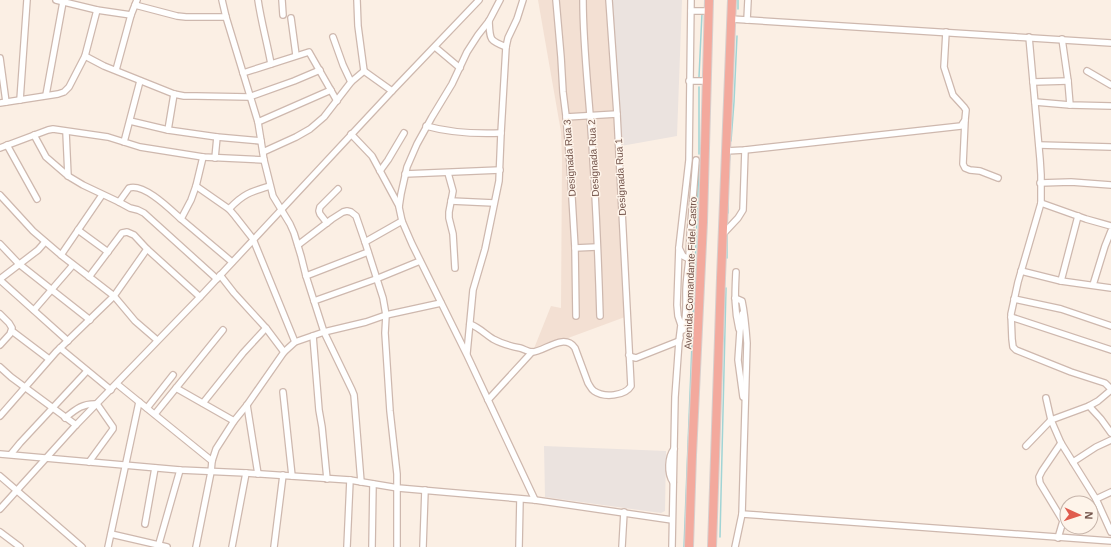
<svg xmlns="http://www.w3.org/2000/svg" width="1111" height="547" font-family="Arial,sans-serif">
<style>
.residential{fill:#f3e0d3}
.industrial{fill:#ebe3df}
.lines{fill:none;stroke-linecap:round;stroke-linejoin:round}
.stream{stroke:#a0d4d5;stroke-width:1.5}
.minor-casing{stroke:#ceb8ae;stroke-width:8}
.highway-casing{stroke:#d8cfcd;stroke-width:10}
.minor{stroke:#fff;stroke-width:5.5}
.highway{stroke:#f3a99d;stroke-width:8}
.labels{text-anchor:middle;stroke-width:3;stroke-linejoin:round;paint-order:stroke}
.street-label{font-size:10px;fill:#73544b;stroke:#fef4ea}
</style>
<rect width="100%" height="100%" fill="#fbefe4"/>
<path class="residential" d="M538,0H606L617,114L625,317L533,351L551,306L561,308L562,159L561,132Z"/>
<g class="industrial">
<path d="M611,0H682L677,136L621,146Z"/>
<path d="M544,446L666,451L665,511L661,513L545,497Z"/>
</g>
<g class="lines">
<g class="stream">
<path d="M738,9V0"/>
<path d="M699,77L702,13"/>
<path d="M699,87V154"/>
<path d="M731,141L734,102L737,36"/>
<path d="M729,164L730,154"/>
<path d="M728,213V203"/>
<path d="M727,258V232"/>
<path d="M720,537L726,288"/>
<path d="M684,547L699,165"/>
</g>
<g class="minor-casing">
<g id="minor">
<path d="M56,0L97,10L131,15"/>
<path d="M222,0L226,17L258,122L264,160L273,196L290,224L294,233L301,256L306,276L324,332L352,390L354,395L361,482"/>
<path d="M258,0C261,21 267,42 271,64"/>
<path d="M282,0L283,15"/>
<path d="M500,0L489,21L478,35L467,52L452,84L432,117L417,144L407,167L401,194L399,207L402,221L412,244L467,355L535,500"/>
<path d="M556,0L561,57L563,92L566,116L570,164L575,248L576,316"/>
<path d="M583,0C583,39 587,77 590,115C595,182 598,249 600,316"/>
<path d="M135,5L177,16L186,17H226"/>
<path d="M691,11H708"/>
<path d="M291,18L296,55"/>
<path d="M731,19L1111,43"/>
<path d="M747,20L748,0"/>
<path d="M489,21C490,40 489,40 506,47"/>
<path d="M333,37L343,65L351,82"/>
<path d="M1029,37L1040,159L1041,175V203L1018,282L1011,314L1012,339L1013,347L1016,350L1071,372L1105,383L1111,389"/>
<path d="M1062,39L1068,81L1070,105"/>
<path d="M435,47L460,68"/>
<path d="M85,56L104,66L174,94L184,96H196L249,97L294,81L320,70"/>
<path d="M0,58L6,102"/>
<path d="M116,70L131,15L137,0"/>
<path d="M364,71L392,91"/>
<path d="M1087,71L1111,85"/>
<path d="M243,73L309,52L337,101"/>
<path d="M140,81L124,142L140,147L203,157L264,160"/>
<path d="M689,81H706"/>
<path d="M1033,82L1068,81"/>
<path d="M46,95L63,2"/>
<path d="M20,100L27,0"/>
<path d="M1035,102L1070,105L1111,106"/>
<path d="M0,103L58,94L64,92L69,87L85,56L97,10"/>
<path d="M566,117L617,114"/>
<path d="M130,121L168,130L217,137L261,141"/>
<path d="M965,121L963,164L965,168L970,170L980,171L998,178"/>
<path d="M258,122L331,90"/>
<path d="M426,126C451,133 475,134 501,133"/>
<path d="M168,130L174,94"/>
<path d="M66,132L68,176"/>
<path d="M351,134L372,156L399,206"/>
<path d="M34,135L46,157L68,176L83,185L119,202L130,208L138,210L144,213L217,279"/>
<path d="M7,145L37,199"/>
<path d="M1039,145L1111,147"/>
<path d="M0,148L48,130L53,129L108,137L124,142"/>
<path d="M726,151L745,150L961,126L965,120L966,110L964,107L953,95L944,67L946,32"/>
<path d="M263,152L296,137L310,129L324,117L351,82L364,71L358,26L357,0"/>
<path d="M203,157L196,186L191,200L181,219L232,262"/>
<path d="M215,158L217,137"/>
<path d="M380,171L388,160L404,133"/>
<path d="M448,173L453,191L449,212V218L453,234L455,268"/>
<path d="M405,174L500,170"/>
<path d="M1040,183L1071,182L1111,185"/>
<path d="M196,186L229,209L235,216L253,239L295,342"/>
<path d="M0,195L33,231L61,255L114,296L135,321L157,340"/>
<path d="M451,201L494,203"/>
<path d="M119,202L129,188C144,183 170,209 181,219"/>
<path d="M1041,203L1086,219L1111,226"/>
<path d="M229,209C243,194 250,192 270,186"/>
<path d="M327,223L320,214L319,211L320,207L338,189"/>
<path d="M78,230L108,252"/>
<path d="M723,234L738,218L743,210L745,150"/>
<path d="M365,242L402,221"/>
<path d="M0,244L19,264L90,320"/>
<path d="M298,245L332,219L343,212L347,211L351,212L356,216L365,242L383,298L386,315L385,333L390,411L397,474V547"/>
<path d="M575,248L597,247"/>
<path d="M679,248L683,256L689,259C688,270 686,281 686,292C686,305 687,317 683,330"/>
<path d="M61,255L102,195"/>
<path d="M689,259L690,235L696,160"/>
<path d="M1021,271L1061,281L1111,288"/>
<path d="M736,272C735,293 734,308 739,329"/>
<path d="M306,276L368,252"/>
<path d="M89,277L122,233L127,232L134,235L147,249L200,297"/>
<path d="M0,279L38,250L45,242"/>
<path d="M0,280L68,341"/>
<path d="M1061,281L1078,216"/>
<path d="M1093,285L1105,246L1111,231"/>
<path d="M735,298L742,301C745,315 746,329 747,343L742,514L735,547"/>
<path d="M1014,299L1061,309L1111,326"/>
<path d="M314,301L376,279L420,261"/>
<path d="M34,310L73,265"/>
<path d="M0,314L9,323L12,328L10,334L0,345"/>
<path d="M742,314L740,331L738,360L743,397"/>
<path d="M1011,317L1111,350"/>
<path d="M470,324C480,328 485,334 493,339C502,344 510,346 520,348C524,349 528,352 532,352C544,352 564,332 575,348L588,383C590,386 591,389 594,391C604,398 625,396 631,386L617,114L609,0"/>
<path d="M12,331L49,359"/>
<path d="M313,336L319,410L322,427L327,479"/>
<path d="M60,348L111,390"/>
<path d="M284,352L295,342L324,332L366,322L386,315L441,303"/>
<path d="M467,353L473,290L485,249L499,181L501,133L506,47L508,38L517,19L523,0"/>
<path d="M629,355L632,357L636,358L679,341L680,338"/>
<path d="M0,367L11,377L76,425"/>
<path d="M117,384L212,461"/>
<path d="M176,388L234,421"/>
<path d="M283,392L292,476"/>
<path d="M1046,398L1051,420L1061,443L1096,499L1111,532"/>
<path d="M488,400L532,352"/>
<path d="M203,403L243,353L266,328"/>
<path d="M247,405L258,474"/>
<path d="M1089,406L1101,419L1111,433"/>
<path d="M147,408L173,375"/>
<path d="M155,414L223,330"/>
<path d="M0,416L56,352L114,296L147,249"/>
<path d="M65,418C76,409 83,403 97,404L113,427V429L89,462"/>
<path d="M1026,446L1051,420L1089,406L1098,401L1111,390"/>
<path d="M0,454L180,470L246,473L350,480L398,488L535,500L672,520"/>
<path d="M11,454L20,443L87,371"/>
<path d="M1073,462L1096,447L1111,440"/>
<path d="M0,476L82,547"/>
<path d="M673,482C667,473 668,457 674,449"/>
<path d="M1096,499L1111,492"/>
<path d="M0,509L76,425L200,297L392,91L479,0"/>
<path d="M742,514L1111,541"/>
<path d="M145,524L155,468"/>
<path d="M0,532L20,547"/>
<path d="M111,534L167,547"/>
<path d="M1058,538L1063,521L1040,483L1039,477L1042,471L1061,443"/>
<path d="M108,547L139,402"/>
<path d="M158,547L180,470"/>
<path d="M196,547L211,472L212,461L216,449L234,421L247,405L284,352L266,328L234,293L220,275"/>
<path d="M232,547L246,473"/>
<path d="M274,547L283,475"/>
<path d="M347,547L350,480"/>
<path d="M372,547L373,484"/>
<path d="M423,547L425,490"/>
<path d="M519,547L520,499"/>
<path d="M622,547L624,512"/>
<path d="M672,547L675,397L679,341L681,325L678,316L677,305L679,247L689,160L691,0"/>
</g>
</g>
<g class="highway-casing">
<g id="highway">
<path d="M689,547L692,455L703,222L709,0"/>
<path d="M712,547L721,278L732,0"/>
</g>
</g>
<use href="#minor" class="minor"/>
<use href="#highway" class="highway"/>
</g>
<g class="labels">
<g class="street-label">
<text transform="translate(569 158) rotate(-94)" y="4">Designada Rua 3</text>
<text transform="translate(593 158) rotate(-93)" y="4">Designada Rua 2</text>
<text transform="translate(620 177) rotate(-93)" y="4">Designada Rua 1</text>
<text transform="translate(690 273) rotate(-88)" y="4">Avenida Comandante Fidel Castro</text>
</g>
</g>
<g transform="translate(1079 515) rotate(93)"><circle r="19" fill="#fef4ea" stroke="#c6b4aa"/>
<path d="M0-3L7 15L0 10L-7 15Z" fill="#e05c4e"/>
<text y="-6" font-size="11" font-weight="bold" text-anchor="middle" fill="#73544b">N</text>
</g>
</svg>
